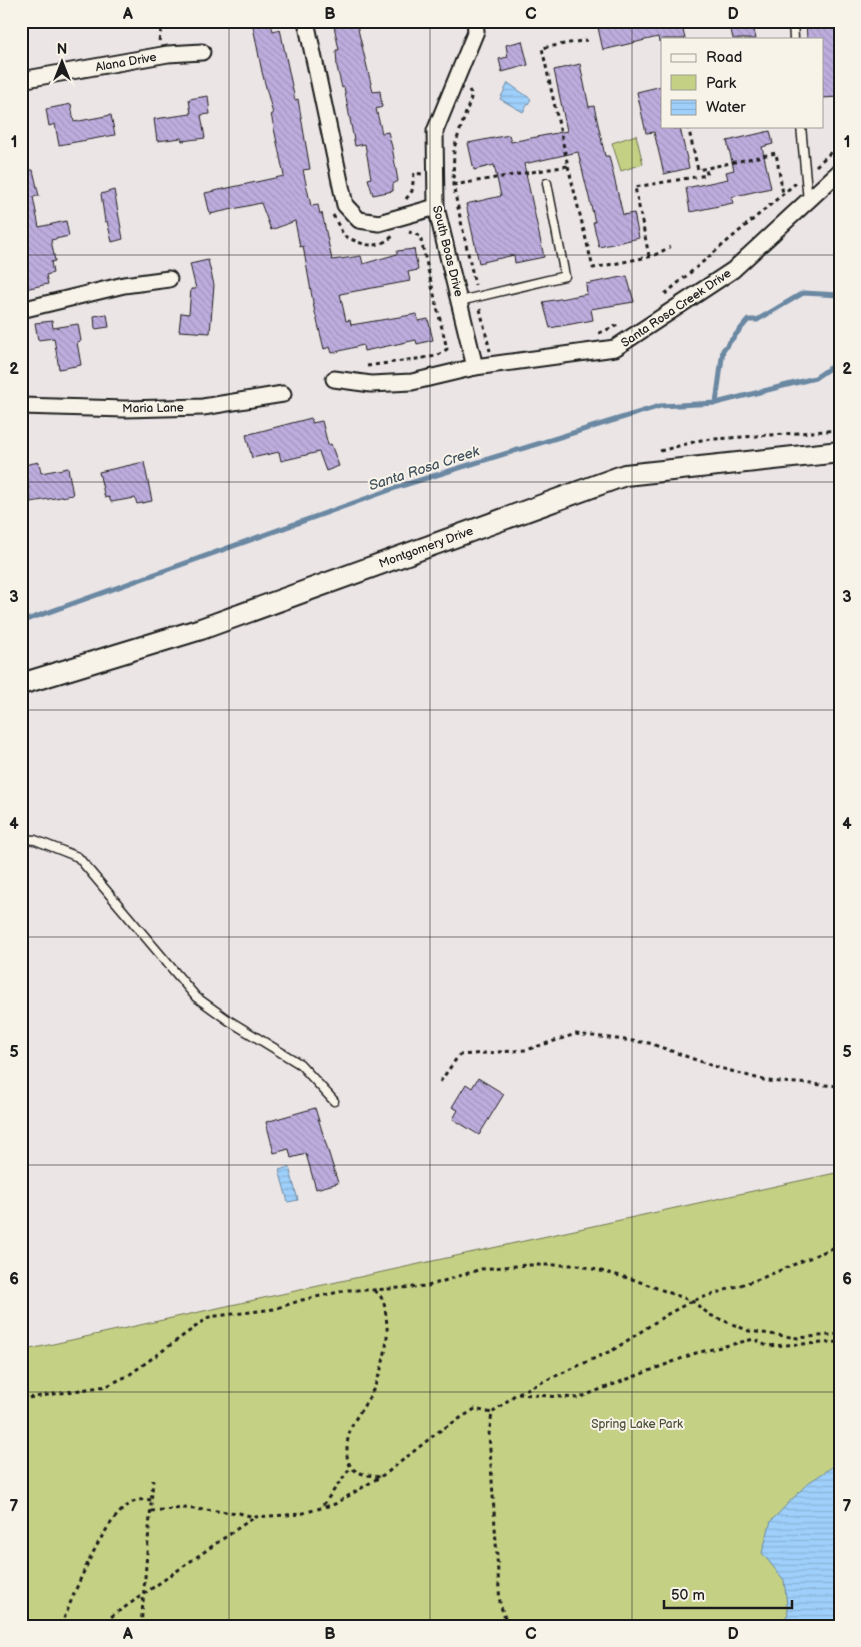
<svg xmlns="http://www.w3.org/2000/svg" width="861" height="1647" font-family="'Balsamiq Sans',sans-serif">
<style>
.park{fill:#c4d184;stroke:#707650}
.water{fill:url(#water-rules);stroke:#6a88a2}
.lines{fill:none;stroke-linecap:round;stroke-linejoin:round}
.stream{stroke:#6a88a2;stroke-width:5}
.building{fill:url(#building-back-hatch);stroke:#1c1c1c}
.lane-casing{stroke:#1c1c1c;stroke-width:11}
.street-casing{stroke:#1c1c1c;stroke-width:19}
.secondary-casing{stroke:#1c1c1c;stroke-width:24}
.path{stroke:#1c1c1c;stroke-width:3;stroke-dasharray:4 4;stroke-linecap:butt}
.lane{stroke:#f7f3e8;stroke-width:8}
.street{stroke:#f7f3e8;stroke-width:15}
.secondary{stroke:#f7f3e8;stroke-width:20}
.grid{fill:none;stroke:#1c1c1c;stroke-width:1;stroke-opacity:0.55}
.labels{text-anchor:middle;stroke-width:4;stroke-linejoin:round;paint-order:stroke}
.street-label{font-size:12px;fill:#1c1c1c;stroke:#f7f3e8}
.park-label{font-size:12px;fill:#4e523b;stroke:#f7f3e8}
.water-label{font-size:14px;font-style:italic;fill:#43525f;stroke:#f7f3e8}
.neatline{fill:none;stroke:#1c1c1c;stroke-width:2}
.grid-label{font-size:16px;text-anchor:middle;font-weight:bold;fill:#1c1c1c}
</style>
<defs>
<pattern id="water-rules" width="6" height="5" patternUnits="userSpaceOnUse" patternTransform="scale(1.25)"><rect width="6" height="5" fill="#9ed0fb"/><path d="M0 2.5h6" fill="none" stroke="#88b2d7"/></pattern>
<pattern id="building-back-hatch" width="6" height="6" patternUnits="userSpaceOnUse" patternTransform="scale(1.25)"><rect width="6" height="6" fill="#bdadde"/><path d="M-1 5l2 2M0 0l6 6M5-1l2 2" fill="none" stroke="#a294be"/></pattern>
</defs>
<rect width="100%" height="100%" fill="#ebe5e6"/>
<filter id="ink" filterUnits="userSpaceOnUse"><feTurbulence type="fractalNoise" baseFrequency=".02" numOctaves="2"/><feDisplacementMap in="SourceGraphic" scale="10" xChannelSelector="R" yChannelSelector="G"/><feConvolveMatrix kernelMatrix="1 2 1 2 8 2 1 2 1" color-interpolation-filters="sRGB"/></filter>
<g filter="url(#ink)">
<g class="park">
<path d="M636,135L643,164L621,171L612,143Z"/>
<path d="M840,1172V1626H21V1351Z"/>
</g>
<g class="water">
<path d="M508,83L531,99L523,112L500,99Z"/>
<path d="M289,1167L298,1200L288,1202L279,1170Z"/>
<path d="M840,1462V1626H779L788,1614L784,1580L762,1553L771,1521L808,1483Z"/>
</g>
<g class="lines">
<g class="stream">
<path d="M716,403L723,350L748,320H757L803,293L840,295"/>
<path d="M21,622L401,486L660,406L716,403L815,378L840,361"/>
</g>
</g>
<g class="building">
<path d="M252,21H270L273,31L280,29L295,100L298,99L310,169L303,170L311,206L318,205L320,214L322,213L332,260L361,256L363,264L397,254V251L414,249L418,270L408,272L410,281L340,294L346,321L350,320L351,325L417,314L418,321L428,319L433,340L417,344L416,340L364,351L363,345L332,353L330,347L324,349L314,308L303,246L300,247L295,221L271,230L261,203L210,214L205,193L284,176L271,114H273L262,72Z"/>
<path d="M333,21H356L373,92L380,91L382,107L376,109L382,133L388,132L392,147L398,181L393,184V191L373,195L368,179L371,178L365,144L355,146L344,87L342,88L337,67L336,50H339Z"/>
<path d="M606,21H681L685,39H662L659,42L658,37L603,50L597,23Z"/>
<path d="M729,21H752L756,39H733Z"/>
<path d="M806,21H840V97L822,98V39H807Z"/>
<path d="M522,41L528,65L502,72L499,59L508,57L506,45Z"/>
<path d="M580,64L589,107L594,106L605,156H609L623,215L634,213L639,238L599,247L593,222H595L578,152L524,164L544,257L515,263L514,255L479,263L466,204L501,196L494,165L474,170L468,143L509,135L511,142L567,131L554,70Z"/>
<path d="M662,86V126H672L673,129L680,128L689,168L664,174L654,132L646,133L637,92Z"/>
<path d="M208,96L210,114L201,115L205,138L182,141L181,138L157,141L154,119L191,114L189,99Z"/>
<path d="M71,104L74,122L111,115L115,135L59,145L55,124L49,126L46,109Z"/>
<path d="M770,131L773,144L762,147L771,188L731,197L733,203L690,212L686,188L728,179L726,172L734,170L727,141Z"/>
<path d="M21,170H33L39,196L33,197L39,227L66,221L69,236L51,240L55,261L51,262L53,273L46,275L48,284L25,289L21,270V250L28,248L21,218Z"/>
<path d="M114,190L123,239L112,242L107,221L105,222L101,194Z"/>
<path d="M208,260L214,285L210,333L179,331L181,313L189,314L191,289H196L190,264Z"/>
<path d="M627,276L634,302L591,309L593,320L550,328L543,302L587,294L586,284Z"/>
<path d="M107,314L109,327L95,329L94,316Z"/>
<path d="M52,321L53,328L78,324L81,341L77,342L81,365L59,369L54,338L38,340L35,323Z"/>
<path d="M311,418L312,423L322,421L328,445L331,444L339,466L326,471L319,452L281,461L279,452L252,458L246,435Z"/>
<path d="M39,462L41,473L68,468L73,495L31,502L24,465Z"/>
<path d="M144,462L152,501L137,504L135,498L111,502L109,497L105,498L99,472Z"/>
<path d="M478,1078L504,1094L479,1135L453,1119L458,1110L452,1107L466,1084L472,1088Z"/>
<path d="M315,1108L338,1183L316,1189L306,1154L291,1158L289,1149L274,1153L266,1122Z"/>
</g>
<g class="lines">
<g class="lane-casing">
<g id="lane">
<path d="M793,21L794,39"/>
<path d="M801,126L808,201"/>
<path d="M460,301L565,276L547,183"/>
<path d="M21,839L35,840L78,857L196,997L228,1020L300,1064L334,1101"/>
</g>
</g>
<g class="street-casing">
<g id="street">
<path d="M306,21L345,205L359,220L379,223L436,207"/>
<path d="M21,80L168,54L202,52"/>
<path d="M21,310L124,285L169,279"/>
<path d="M475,367L436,207L435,131L476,31L475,21"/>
<path d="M334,379L371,384L412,382L475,367L615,348L733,270L840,171"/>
<path d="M21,406L125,409L203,407L283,394"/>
</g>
</g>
<g class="secondary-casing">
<path id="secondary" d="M21,684L201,629L625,475L840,452"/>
</g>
<g class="path">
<path d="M647,21L654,23"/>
<path d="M159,41L161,30L167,21"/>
<path d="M469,90L472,95L454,148L453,185L475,285"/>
<path d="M688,126L698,170L776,153L783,194"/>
<path d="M568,166L593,268L653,256L670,247"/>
<path d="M816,166L840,144"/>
<path d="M453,185L568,166L542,48L587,40"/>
<path d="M406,199L412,191L414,173L422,174"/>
<path d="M333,215L344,236C365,245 374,251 393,236"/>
<path d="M649,256L635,187L707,175L706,168"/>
<path d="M665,294L796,183"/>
<path d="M480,309L490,351"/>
<path d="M599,333L621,324"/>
<path d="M367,366L437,356L447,349L420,236L409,232"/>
<path d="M660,451L701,440L840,430"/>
<path d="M440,1082L459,1055L526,1050L576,1034L649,1043L713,1066L767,1081L840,1086"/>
<path d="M374,1291C384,1296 385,1306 386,1317C390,1340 383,1367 374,1388C363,1412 347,1422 347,1450C346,1473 361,1474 380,1477"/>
<path d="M518,1394L578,1398L696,1353L754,1339L767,1346L840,1342"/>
<path d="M21,1399L107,1386L129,1375L209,1317L274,1309L302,1300L348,1290H373L428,1286L481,1269L527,1265H578L632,1279L692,1301L710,1315L749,1331L798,1338L840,1334"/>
<path d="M323,1505L351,1467"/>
<path d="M151,1511L183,1508L239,1513L254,1517L300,1514L335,1504L388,1472L438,1432L475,1409L492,1413"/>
<path d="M61,1626C73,1596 102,1520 130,1504C137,1499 143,1499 152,1500"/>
<path d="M98,1626L254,1517"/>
<path d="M141,1626L153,1480"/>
<path d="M508,1626L500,1604L489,1434L492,1413L516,1394L613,1350L666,1315L692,1301L762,1278L840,1245"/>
</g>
<use href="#lane" class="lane"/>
<use href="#street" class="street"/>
<use href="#secondary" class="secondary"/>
</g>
</g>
<path class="grid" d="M229,21V1626M430,21V1626M632,21V1626M21,255H840M21,482H840M21,710H840M21,937H840M21,1165H840M21,1392H840"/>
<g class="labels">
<g class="street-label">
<text transform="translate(126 62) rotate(-10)" y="4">Alana Drive</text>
<text transform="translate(448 251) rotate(76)" y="4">South Boas Drive</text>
<text transform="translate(676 308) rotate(-34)" y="4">Santa Rosa Creek Drive</text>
<text transform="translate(153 408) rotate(-1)" y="4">Maria Lane</text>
<text transform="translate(426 547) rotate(-20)" y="4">Montgomery Drive</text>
</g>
<g class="park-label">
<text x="637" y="1428">Spring Lake Park</text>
</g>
<g class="water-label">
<text transform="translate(424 468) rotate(-18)" y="5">Santa Rosa Creek</text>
</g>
</g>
<rect width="861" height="1647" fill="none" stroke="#f7f3e8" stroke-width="55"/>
<rect x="661" y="38" width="162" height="90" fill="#f7f3e8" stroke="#9f9d96"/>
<rect x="671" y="54" width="25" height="8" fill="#f7f3e8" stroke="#9f9d96"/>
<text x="706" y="62" font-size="15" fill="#1c1c1c">Road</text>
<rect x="671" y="75" width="25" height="15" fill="#c4d184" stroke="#9f9d96"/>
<text x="706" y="88" font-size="15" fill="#1c1c1c">Park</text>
<rect x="671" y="100" width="25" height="15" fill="url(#water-rules)" stroke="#9f9d96"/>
<text x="706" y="112" font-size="15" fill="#1c1c1c">Water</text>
<g transform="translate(62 62)" stroke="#f7f3e8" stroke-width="4" paint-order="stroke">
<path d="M0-4L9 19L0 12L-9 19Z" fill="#1c1c1c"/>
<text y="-8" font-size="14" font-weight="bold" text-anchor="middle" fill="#1c1c1c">N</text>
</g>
<path d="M664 1600v8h128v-8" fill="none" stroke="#1c1c1c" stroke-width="2.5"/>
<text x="671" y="1600" font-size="15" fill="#1c1c1c" stroke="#f7f3e8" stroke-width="4" paint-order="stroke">50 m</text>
<rect x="28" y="28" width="806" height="1592" class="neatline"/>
<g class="grid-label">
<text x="128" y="19">A</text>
<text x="330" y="19">B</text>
<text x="531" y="19">C</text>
<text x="733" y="19">D</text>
<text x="14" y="147">1</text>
<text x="847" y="147">1</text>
<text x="14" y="374">2</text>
<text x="847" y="374">2</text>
<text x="14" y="602">3</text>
<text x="847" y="602">3</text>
<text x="14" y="829">4</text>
<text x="847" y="829">4</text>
<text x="14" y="1057">5</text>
<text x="847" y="1057">5</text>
<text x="14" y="1284">6</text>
<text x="847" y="1284">6</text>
<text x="14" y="1511">7</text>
<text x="847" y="1511">7</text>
<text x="128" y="1639">A</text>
<text x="330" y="1639">B</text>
<text x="531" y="1639">C</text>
<text x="733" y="1639">D</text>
</g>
</svg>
